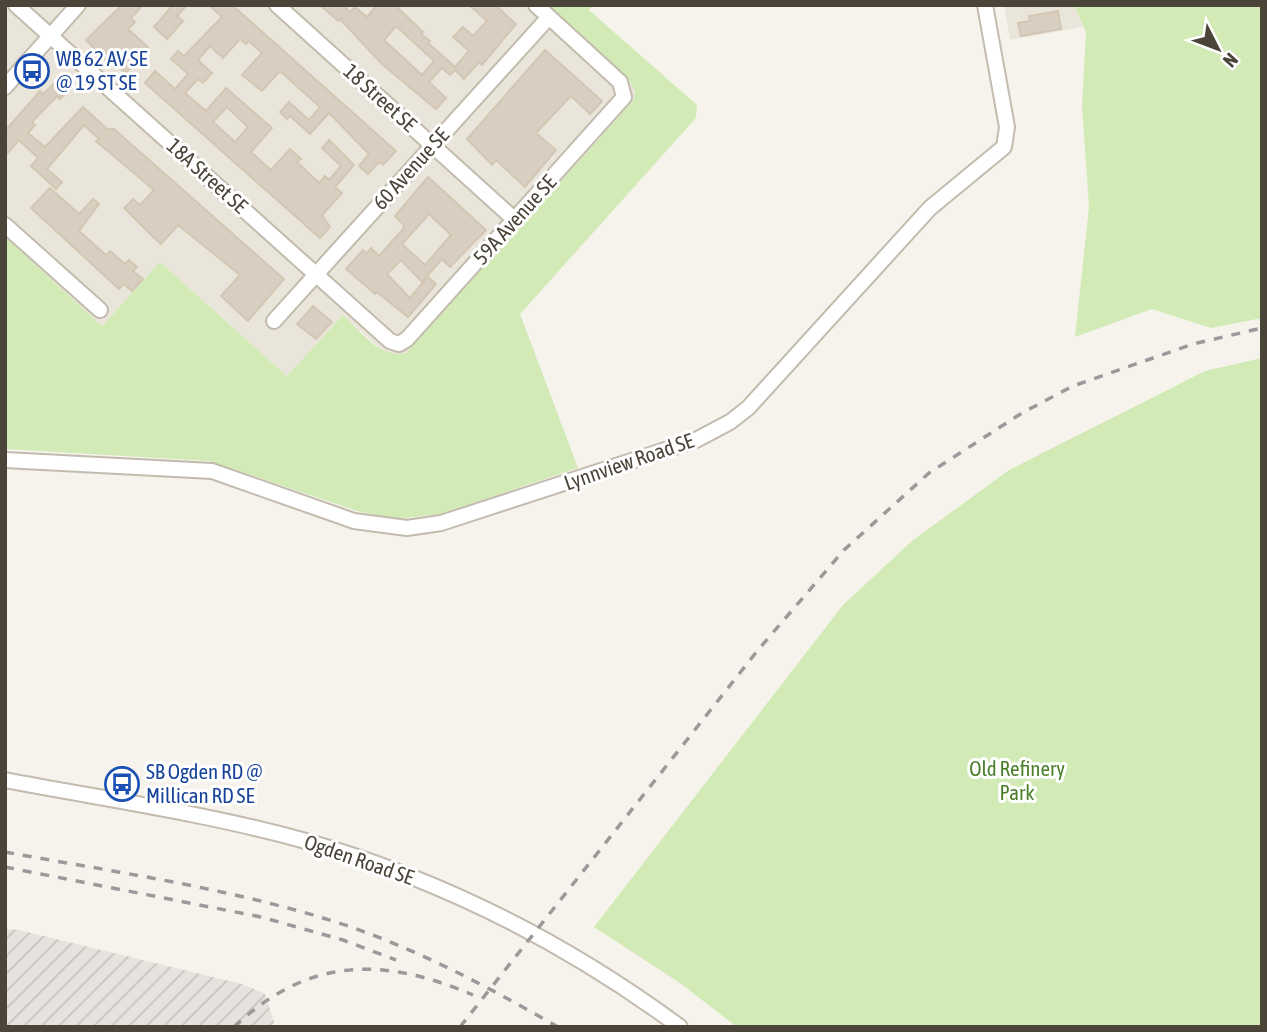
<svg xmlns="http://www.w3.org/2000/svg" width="1267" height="1032" font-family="'Asap Condensed',sans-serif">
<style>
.residential{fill:#eae5da}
.industrial{fill:url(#industrial-furrows)}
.green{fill:#d2eab5}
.building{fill:#d8cfc1;stroke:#d3c7b4;stroke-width:2;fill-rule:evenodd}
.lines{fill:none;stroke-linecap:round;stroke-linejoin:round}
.minor-casing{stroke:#c2bbae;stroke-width:18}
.minor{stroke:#fff;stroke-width:14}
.rail{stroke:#9a9a9a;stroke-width:3.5;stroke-dasharray:9 9;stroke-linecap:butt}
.labels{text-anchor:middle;stroke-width:6;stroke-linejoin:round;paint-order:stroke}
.transit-label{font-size:21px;fill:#164399;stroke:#fff;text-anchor:start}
.street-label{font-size:21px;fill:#4b4439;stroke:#fff}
.park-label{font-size:21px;fill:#4a7f2a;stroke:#fff}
</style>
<defs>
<pattern id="industrial-furrows" width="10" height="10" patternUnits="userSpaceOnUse" patternTransform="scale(1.75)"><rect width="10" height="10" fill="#e6e2dd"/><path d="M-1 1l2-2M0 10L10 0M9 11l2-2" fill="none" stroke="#c7c3be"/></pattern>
</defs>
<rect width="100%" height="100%" fill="#f6f3ec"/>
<g class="residential">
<path d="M5,5H546L630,82L635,90L633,101L624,111L406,353L397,355L384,352L343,315L287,376L160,262L102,326L5,237Z"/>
<path d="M1004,5H1074L1083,27L1010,40Z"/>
</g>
<path class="industrial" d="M5,929L19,930L242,984L265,994L274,1022L271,1027H5Z"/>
<g class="green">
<path d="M546,5H593L589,10L697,105L696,118L520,314L578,468L440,514L396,519L357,511L210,461L5,449V237L102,326L160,262L287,376L343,315C360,330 381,360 406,353L633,101L635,90L630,82Z"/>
<path d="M1074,5H1262V318L1211,328L1152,309L1075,337L1089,207L1082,106L1086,32Z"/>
<path d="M1262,358V1027H737L680,983L594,927L843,605L912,541L1009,470L1205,371Z"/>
</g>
<g class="building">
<path d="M122,5H143L131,18L135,22L128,29L148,47L126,73L114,62L111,66L86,40Z"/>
<path d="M173,5H187L177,16L183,21L167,39L154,27Z"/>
<path d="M209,5H232L396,151L383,165L379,162L368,174L359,166L369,154L329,113L310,134L290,116L287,119L280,112L289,102L309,120L320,107L280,71L262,91L242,75L262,53L249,41L246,44L240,39L223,58L210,46L198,60L212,73L203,83L198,79L185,93L206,111L226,88L272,128L251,152L271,170L290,149L301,159L297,162L319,183L325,176L329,180L341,166L322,148L329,140L354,165L335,187L342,193L322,215L330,227L320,238L145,83L155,71L175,89L188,74L171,59L178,51L184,56L222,17ZM227,107L248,127L235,142L213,122Z"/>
<path d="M320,5H343L350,12L355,7L367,17L377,5H395L423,32L421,34L430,41L428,43L455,67L469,51L453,37L463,27L473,36L487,21L469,5H495L516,24L482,65L479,62L464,79L455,70L450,75L442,68L429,82L446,98L436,109L382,64L340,19L338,21ZM396,26L434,61L422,75L384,40Z"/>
<path d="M1058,11L1061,29L1021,36L1018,23L1030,21L1029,16Z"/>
<path d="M545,50L602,101L590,114L571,96L536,133L556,150L525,187L496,160L492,165L467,139Z"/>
<path d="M61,77L68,83L65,86L69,90L60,99L57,96L32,122L35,125L28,133L45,147L83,107L107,129H114L284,279L248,321L221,296L240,275L178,225L161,244L150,234L124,208L133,199L140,205L154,190L96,141L99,139L84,125L47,169L62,182L56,189L31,166L38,158L19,140L5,156V131L40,91L43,94Z"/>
<path d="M428,177L486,230L450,267L442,259L422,282L401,260L387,274L410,298L428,277L436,284L408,317L377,292L375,294L346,269L363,250L367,253L371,248L379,256L403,229L404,225L395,216ZM429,214L451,235L425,265L402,244Z"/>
<path d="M50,188L79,214L93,199L99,204L79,231L106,255L110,251L125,264L129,260L137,267L133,271L143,279L132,291L124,284L119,289L31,208Z"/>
<path d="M313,306L332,322L316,339L297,324Z"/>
</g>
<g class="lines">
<g class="minor-casing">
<g id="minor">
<path d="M16,5L390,341L399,344L407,339L624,97L620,82L536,5"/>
<path d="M277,5L515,220"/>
<path d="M5,87L78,5"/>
<path d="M5,225L100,310"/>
<path d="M274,321L549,17"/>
<path d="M5,460L212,471L354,521L407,528L441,523L696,440L730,422L748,408L930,208L1004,147L1007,127L985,5"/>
<path d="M5,780C104,799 204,813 302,840C438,878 566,943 680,1027"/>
</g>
</g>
<use href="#minor" class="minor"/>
<g class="rail">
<path d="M5,852C120,873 237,889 348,926C423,952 490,988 558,1027"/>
<path d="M5,867L261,917L343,940L396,960"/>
<path d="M234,1027C309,956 384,957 473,995"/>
<path d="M460,1027L758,650L844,550L929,473L1022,413L1073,386L1193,344L1262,328"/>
</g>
</g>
<defs>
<g id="bus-ring" transform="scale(1.75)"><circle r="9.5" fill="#fff" stroke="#1a4fb4" stroke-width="1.5"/><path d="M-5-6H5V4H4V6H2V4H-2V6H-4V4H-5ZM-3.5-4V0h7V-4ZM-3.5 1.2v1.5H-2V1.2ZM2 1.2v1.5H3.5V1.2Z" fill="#1a4fb4"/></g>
</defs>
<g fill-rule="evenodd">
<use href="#bus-ring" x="32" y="71"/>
<use href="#bus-ring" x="122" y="784"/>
</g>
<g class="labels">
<g class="transit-label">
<text x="56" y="66">WB 62 AV SE<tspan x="56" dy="24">@ 19 ST SE</tspan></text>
<text x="146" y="779">SB Ogden RD @<tspan x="146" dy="24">Millican RD SE</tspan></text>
</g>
<g class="street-label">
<text transform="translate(380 98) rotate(42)" y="7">18 Street SE</text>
<text transform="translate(411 169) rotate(-48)" y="7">60 Avenue SE</text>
<text transform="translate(207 176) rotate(42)" y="7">18A Street SE</text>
<text transform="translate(515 220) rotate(-48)" y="7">59A Avenue SE</text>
<text transform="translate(629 462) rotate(-19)" y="7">Lynnview Road SE</text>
<text transform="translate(359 860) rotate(19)" y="7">Ogden Road SE</text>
</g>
<g class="park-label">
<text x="1017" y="776">Old Refinery<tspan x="1017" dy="24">Park</tspan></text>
</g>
</g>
<rect width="1267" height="1032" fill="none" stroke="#4b4439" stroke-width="14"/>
<g transform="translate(1218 49) rotate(132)" stroke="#ffffff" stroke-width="5" paint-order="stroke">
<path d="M0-5L12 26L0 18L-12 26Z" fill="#4b4439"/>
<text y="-10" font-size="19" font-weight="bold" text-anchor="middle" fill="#4b4439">N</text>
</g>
</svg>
